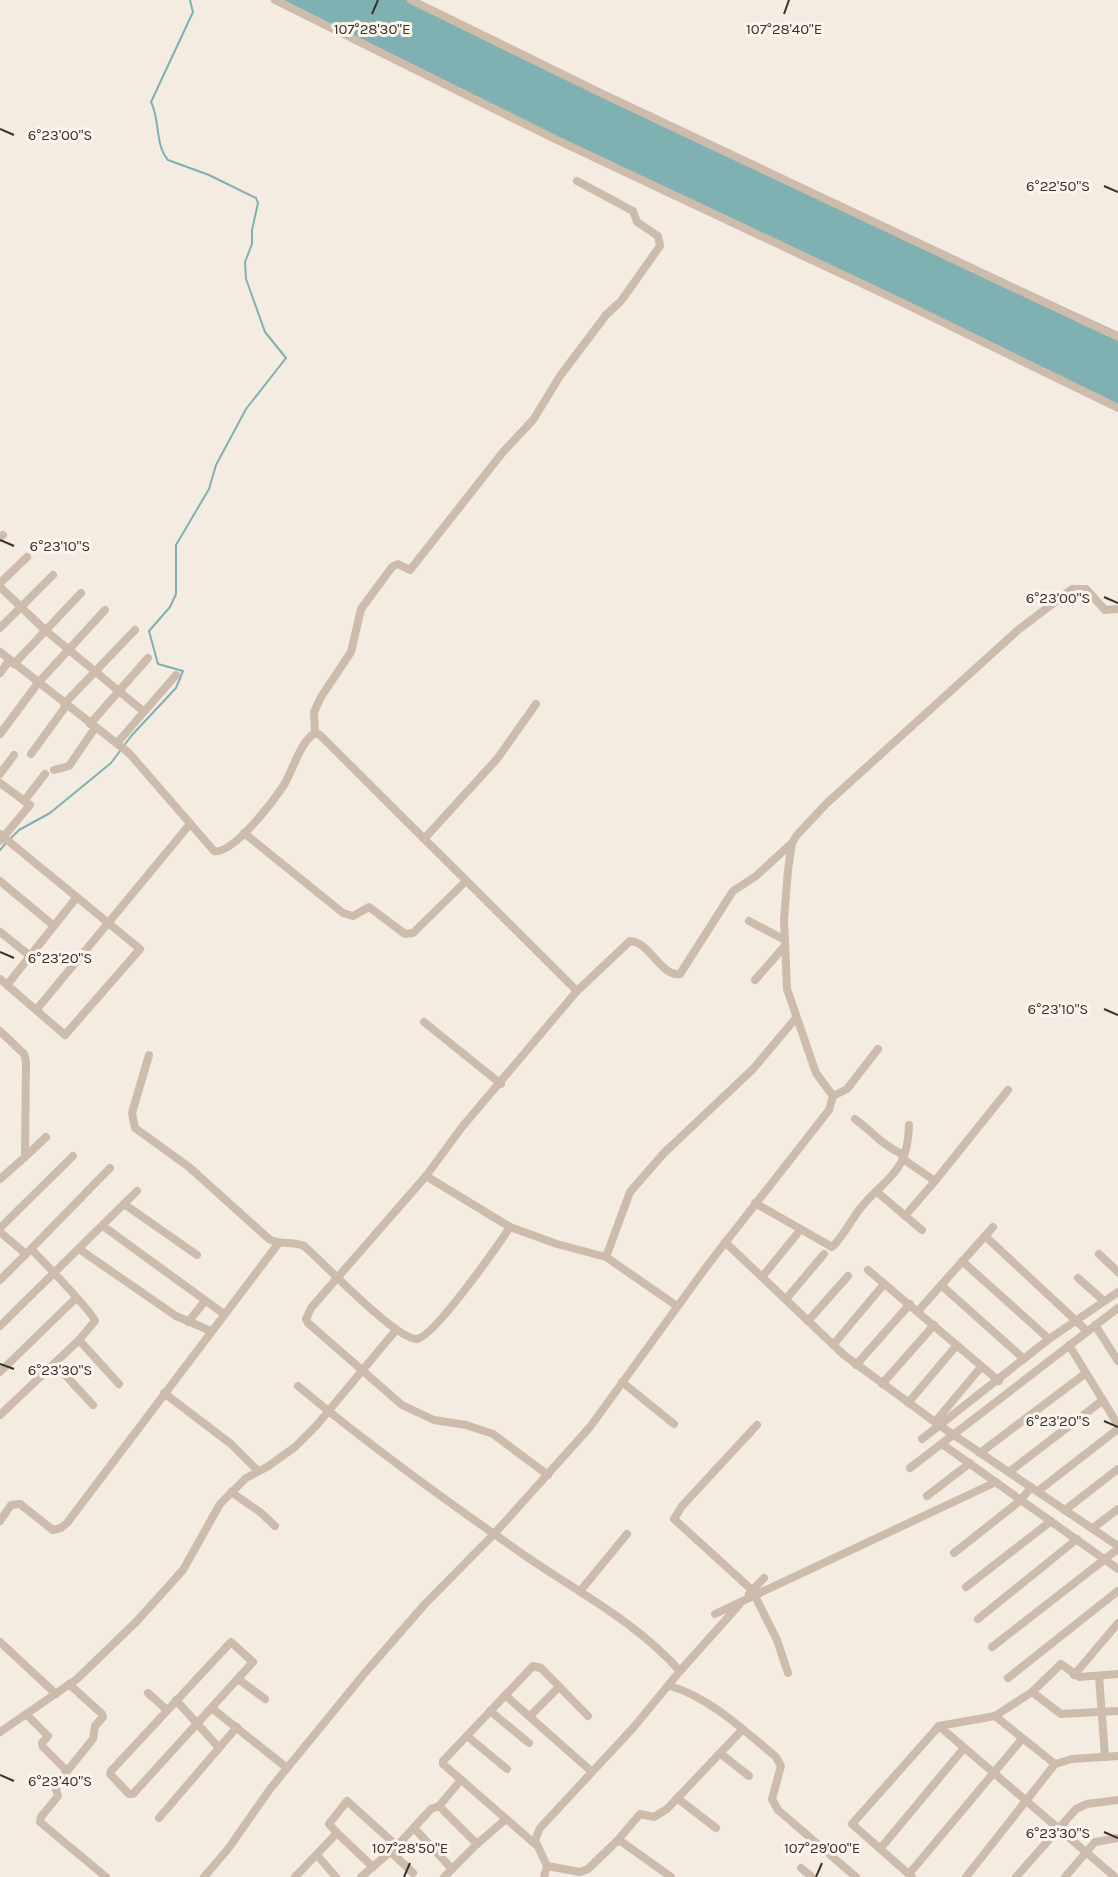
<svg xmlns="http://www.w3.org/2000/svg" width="1118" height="1877" font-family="Karla,sans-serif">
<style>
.water{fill:#7fb0b2}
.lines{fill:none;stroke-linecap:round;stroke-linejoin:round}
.stream{stroke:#7fb0b2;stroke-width:2}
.street{stroke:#cdbbac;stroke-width:8}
.ticks{fill:none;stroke:#3b302b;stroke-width:2}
.ticks-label{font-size:15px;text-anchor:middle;fill:#3b302b;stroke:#fbf5ee;stroke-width:6;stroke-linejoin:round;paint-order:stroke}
</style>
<rect width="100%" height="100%" fill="#f4ebe1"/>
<path class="water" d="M271,0H407L605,95L1118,332V407Z"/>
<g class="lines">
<g class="stream">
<path d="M10,839L19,830L50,813L111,763L132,735L176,688L183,671L158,664L149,631L170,607L176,594V545L209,489L216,465L246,409L286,358L265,332L246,279L245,262L252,244V230L258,203L256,198L209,175L168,160C155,146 160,119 151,102L193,12L190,0"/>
<path d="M0,850L6,843"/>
</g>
<g class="street">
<path d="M275,0L557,140L901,302L1118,408"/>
<path d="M411,0L605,95L1118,337"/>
<path d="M0,538L3,535"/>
<path d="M0,583L27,557"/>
<path d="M0,587L45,630L143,711"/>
<path d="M0,628L53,575"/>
<path d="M0,652L129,753L214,851C233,855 274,800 284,785C293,770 300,742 315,733L320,735L577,991L462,1127L426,1176L311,1308L306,1319L308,1323L402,1405L434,1420L466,1425L493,1434L548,1475"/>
<path d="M14,664L81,593"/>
<path d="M0,673L9,661"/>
<path d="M64,704L135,630"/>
<path d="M90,724L148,658"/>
<path d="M315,733L314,712L321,697L351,652L361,609L392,567L398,564L410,570L503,452L533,420L560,376L606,315L621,301L660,246L658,236L637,222L633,211L577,181"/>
<path d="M0,734L38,683L105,610"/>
<path d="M117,743L176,675"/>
<path d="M31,754L66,706"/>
<path d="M54,770L69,766L95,728"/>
<path d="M0,774L14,755"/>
<path d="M0,783L30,805L0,841"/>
<path d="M24,801L45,774"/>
<path d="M244,833L343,913L353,916L369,907L405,934L413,933L466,881"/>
<path d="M0,834L140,949L65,1035L7,985"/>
<path d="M424,839L497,759L536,704"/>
<path d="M0,881L54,926"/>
<path d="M749,921L783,939"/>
<path d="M0,932L29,955"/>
<path d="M0,979L7,985L77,897"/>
<path d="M755,980L783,948"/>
<path d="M577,991L630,941C650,942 661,977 680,974L733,891L756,876L792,843"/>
<path d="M37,1009L190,824"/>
<path d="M424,1022L501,1084"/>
<path d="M0,1031L24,1054L26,1061L25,1157L0,1179"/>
<path d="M149,1055L132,1113L135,1128L189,1167L269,1239C281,1246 291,1240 304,1246C324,1263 396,1340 417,1339C434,1337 499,1244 510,1227L557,1244L606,1257L677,1306"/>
<path d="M833,1096L847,1089L878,1049"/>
<path d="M855,1119C874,1133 883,1146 904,1155"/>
<path d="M25,1157L46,1137"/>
<path d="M903,1159L935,1181L1008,1090"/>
<path d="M426,1176L510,1227"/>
<path d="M877,1192L922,1230"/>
<path d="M755,1203L832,1247C843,1237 850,1222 859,1210C885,1177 908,1175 909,1125"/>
<path d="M124,1204L197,1255"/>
<path d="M905,1216L935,1181"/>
<path d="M103,1226L224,1314"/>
<path d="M0,1228L73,1156"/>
<path d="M0,1232L26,1254L110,1168"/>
<path d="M985,1236L1087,1331"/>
<path d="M725,1242L844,1355L939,1425L1118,1546"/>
<path d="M79,1249L176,1316L211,1331"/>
<path d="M1099,1254L1118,1272"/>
<path d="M606,1257L630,1192L664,1153L753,1069L796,1018"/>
<path d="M962,1261L1049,1339"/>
<path d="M868,1270L999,1381"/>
<path d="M762,1277L797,1234"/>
<path d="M1078,1278L1104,1301"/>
<path d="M0,1280L26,1254"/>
<path d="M941,1285L1024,1359"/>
<path d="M786,1299L824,1254"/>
<path d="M918,1311L993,1227"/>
<path d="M808,1321L848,1276"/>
<path d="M188,1322L205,1301"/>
<path d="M1095,1325L1118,1361"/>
<path d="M0,1326L137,1191"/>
<path d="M79,1340L119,1384"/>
<path d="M833,1345L884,1284"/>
<path d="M1069,1345L1118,1425"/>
<path d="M55,1364L93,1405"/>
<path d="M856,1365L910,1304"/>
<path d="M0,1372L75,1299"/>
<path d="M622,1382L674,1424"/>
<path d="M882,1384L934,1325"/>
<path d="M298,1386C371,1447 449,1503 527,1557C581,1594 636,1622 680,1671L633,1728L540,1828L535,1840L547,1866L544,1877"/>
<path d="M164,1393L231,1444L257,1470"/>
<path d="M908,1403L957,1345"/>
<path d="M0,1415L79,1340L95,1321C93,1313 42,1260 31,1249"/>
<path d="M935,1422L981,1367"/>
<path d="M757,1425L682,1506L674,1519L752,1590L777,1640L788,1673"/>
<path d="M922,1439L1049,1339L1118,1292"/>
<path d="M942,1444L1118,1569"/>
<path d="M980,1453L1086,1373"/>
<path d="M910,1468L1118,1308"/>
<path d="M1009,1472L1103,1400"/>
<path d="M1038,1491L1118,1429"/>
<path d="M231,1492L260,1512L275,1526"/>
<path d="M927,1496L970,1463"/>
<path d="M1065,1510L1118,1469"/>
<path d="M0,1521L11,1505L20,1504L53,1530L61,1528L67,1523L278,1244"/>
<path d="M1093,1528L1118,1509"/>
<path d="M954,1553L1021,1500L1031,1487"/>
<path d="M966,1587L1051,1521"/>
<path d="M581,1590L627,1534"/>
<path d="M749,1594L764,1578"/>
<path d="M715,1614L996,1482"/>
<path d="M978,1619L1077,1539"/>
<path d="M0,1642L56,1694"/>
<path d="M231,1642L253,1662L133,1794H129L110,1774L111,1771Z"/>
<path d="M992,1647L1118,1549"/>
<path d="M680,1671L739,1605"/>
<path d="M1074,1675L1118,1623"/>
<path d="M1099,1676L1105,1757"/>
<path d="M1008,1678L1118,1591"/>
<path d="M238,1679L265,1699"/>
<path d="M69,1684L102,1714L103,1717L95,1726L93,1739L55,1786L58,1796L41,1817L40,1822L106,1877"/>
<path d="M670,1686C709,1697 745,1731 776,1757L781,1766L772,1799L778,1810L856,1877"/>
<path d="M1032,1692L1061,1714L1118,1711"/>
<path d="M148,1693L167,1710"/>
<path d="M505,1695L591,1771"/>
<path d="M176,1700L219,1748"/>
<path d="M213,1709L287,1768"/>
<path d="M490,1711L529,1743"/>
<path d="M26,1714L48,1736L42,1743L43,1747L67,1771"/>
<path d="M531,1715L559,1687"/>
<path d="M995,1716L1055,1764"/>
<path d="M939,1726L995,1716L1032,1692L1061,1664L1079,1677L1118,1674"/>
<path d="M0,1732L77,1679L137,1621L183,1570L220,1504L246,1478L267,1467L295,1447L316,1426L396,1330"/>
<path d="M467,1736L507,1769"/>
<path d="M721,1754L749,1776"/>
<path d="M677,1798L716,1828"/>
<path d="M439,1806L461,1780"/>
<path d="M159,1818L237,1727"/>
<path d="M415,1829L452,1869"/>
<path d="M337,1833L373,1867"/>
<path d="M617,1841L640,1814L654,1817L667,1809L742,1730"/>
<path d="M477,1844L506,1819"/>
<path d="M535,1844L443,1764V1761L533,1666L541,1668L588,1716"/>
<path d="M397,1846L431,1809L439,1806L477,1844L444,1877"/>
<path d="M880,1849L964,1748"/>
<path d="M391,1852L413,1873"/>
<path d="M317,1855L336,1877"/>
<path d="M547,1866L580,1872L588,1869L617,1841L622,1842L671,1877"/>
<path d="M801,1868L812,1877"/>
<path d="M909,1874L1022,1739"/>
<path d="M204,1877L228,1849L270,1789L364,1674L425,1604L495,1533L590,1427L707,1266L829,1110L833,1096L816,1073L787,989L784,920L788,870L792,843L797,835L827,803L1018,630L1072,589H1086L1105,610L1118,609"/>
<path d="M295,1877L337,1833L329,1824L347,1801L397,1846L361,1877"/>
<path d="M912,1877L852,1824L939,1726L1115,1877"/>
<path d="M966,1877L1055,1764L1072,1759L1118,1756"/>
<path d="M1016,1877L1076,1809L1087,1804L1118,1800"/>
<path d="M1065,1877L1095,1842L1118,1838"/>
</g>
</g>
<path class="ticks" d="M372,14L378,0M784,14L789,0M0,129L14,135M1104,186L1118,192M0,540L14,546M1104,597L1118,603M0,952L14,958M1104,1009L1118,1015M0,1364L14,1369M1104,1421L1118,1427M0,1775L14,1781M1104,1832L1118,1838M404,1877L410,1863M816,1877L822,1863"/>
<g class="ticks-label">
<text x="372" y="34">107°28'30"E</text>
<text x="784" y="34">107°28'40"E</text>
<text x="60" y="140">6°23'00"S</text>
<text x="1058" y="191">6°22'50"S</text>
<text x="60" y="551">6°23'10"S</text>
<text x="1058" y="603">6°23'00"S</text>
<text x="60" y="963">6°23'20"S</text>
<text x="1058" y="1014">6°23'10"S</text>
<text x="60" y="1375">6°23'30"S</text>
<text x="1058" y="1426">6°23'20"S</text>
<text x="60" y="1786">6°23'40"S</text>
<text x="1058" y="1838">6°23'30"S</text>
<text x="410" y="1853">107°28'50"E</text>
<text x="822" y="1853">107°29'00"E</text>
</g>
</svg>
